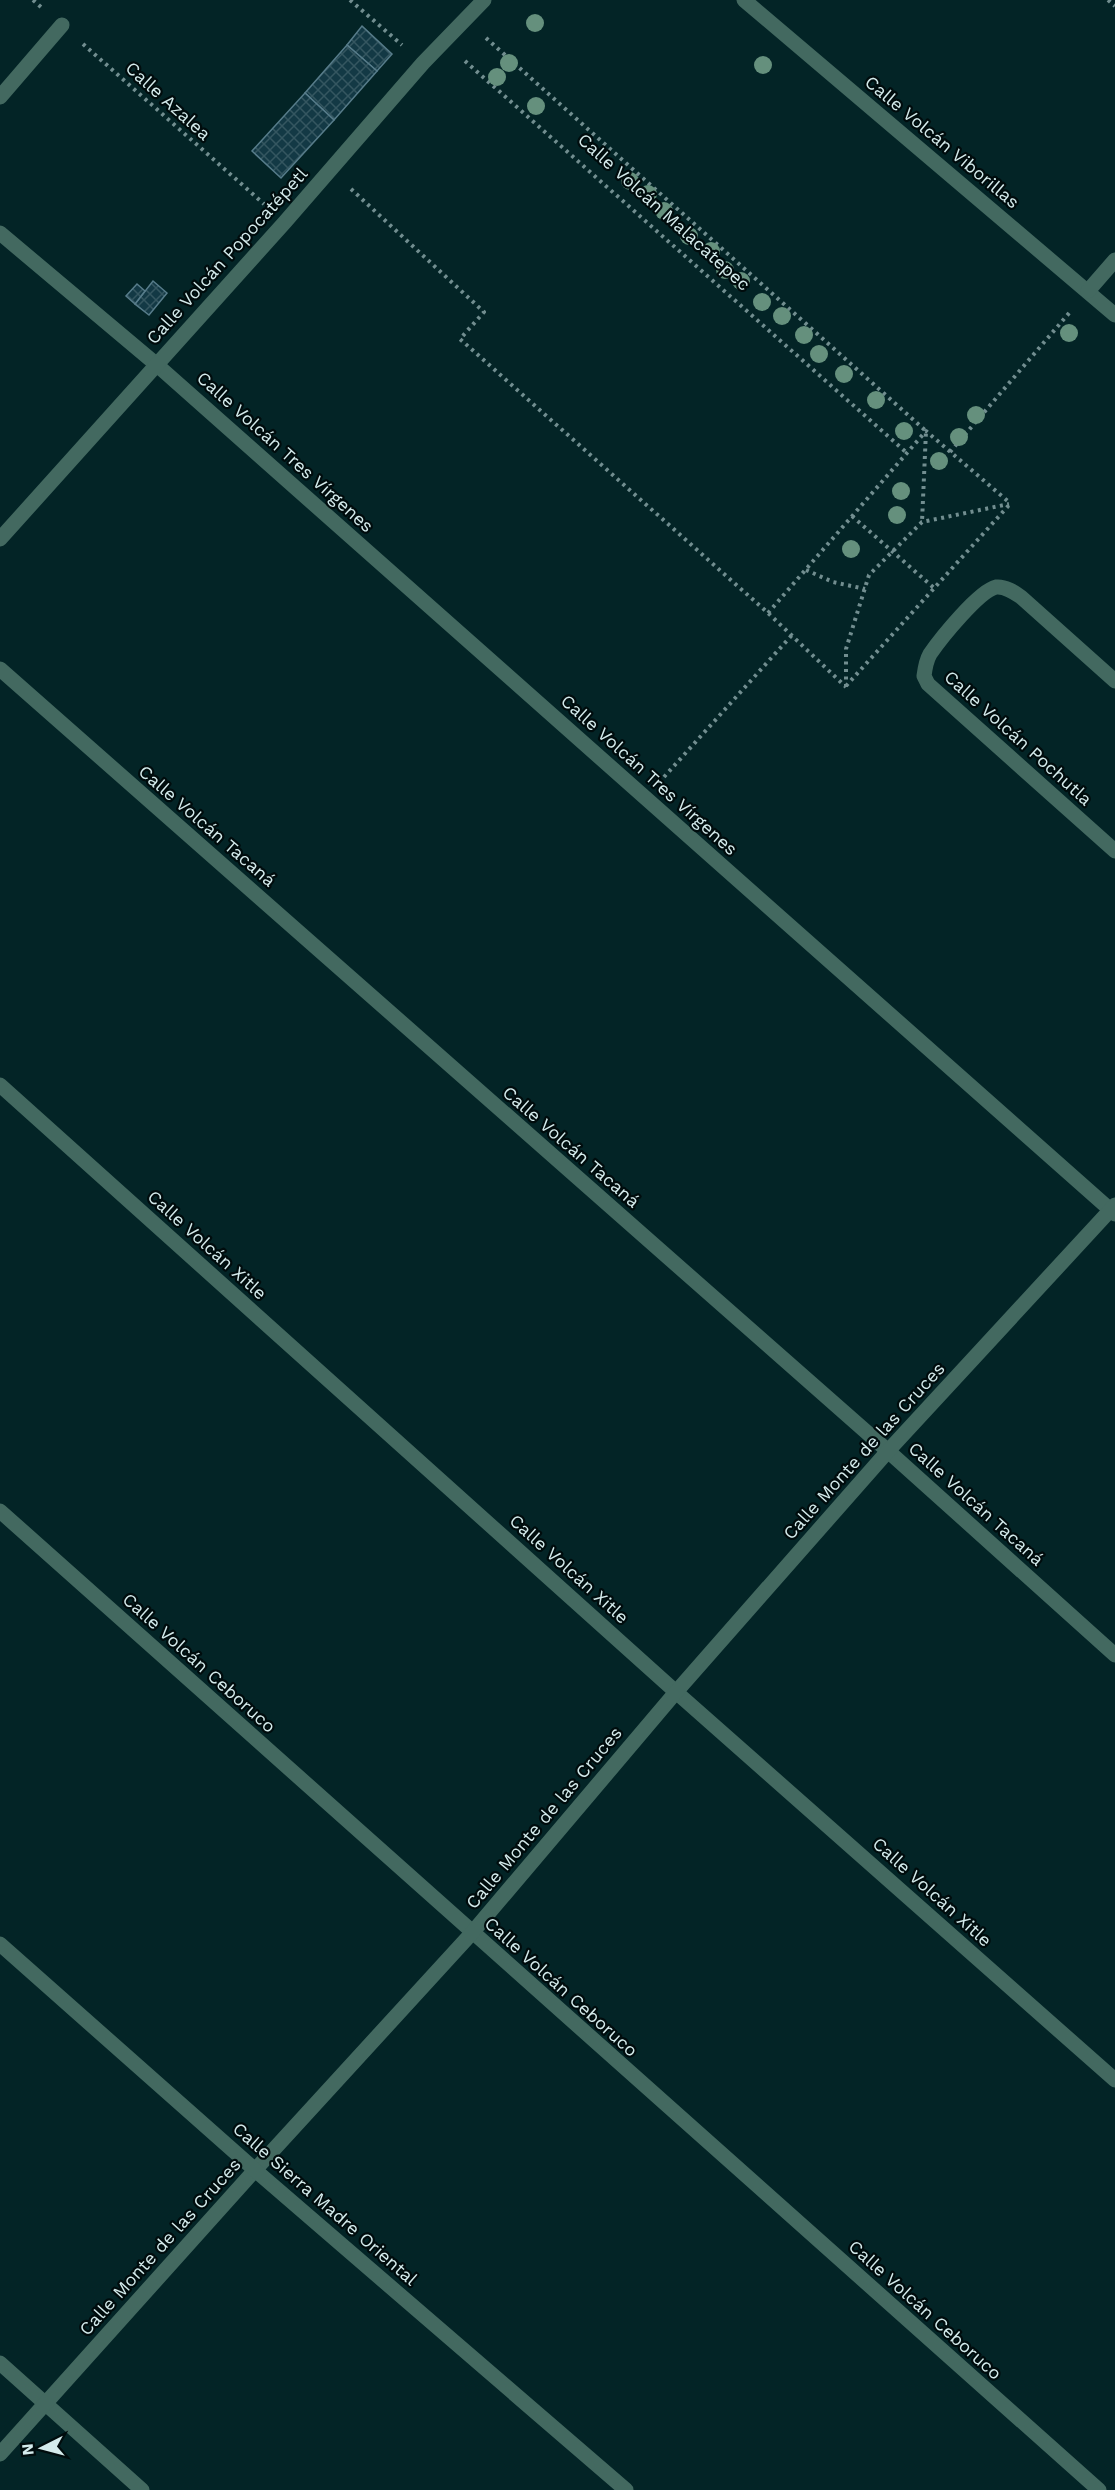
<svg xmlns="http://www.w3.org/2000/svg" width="1115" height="2490" font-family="'Work Sans',sans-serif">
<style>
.building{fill:url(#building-cross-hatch);stroke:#577c8a;stroke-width:1.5}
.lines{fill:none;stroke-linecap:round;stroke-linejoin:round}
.path{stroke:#728e90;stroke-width:4;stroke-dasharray:3 4.5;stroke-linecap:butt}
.minor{stroke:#436960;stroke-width:15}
.tertiary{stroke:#436960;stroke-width:15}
.tree{fill:#65907d}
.labels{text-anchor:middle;stroke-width:4.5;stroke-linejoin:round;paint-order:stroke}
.street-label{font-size:18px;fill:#d4ebec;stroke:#000c0d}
</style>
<defs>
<pattern id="building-cross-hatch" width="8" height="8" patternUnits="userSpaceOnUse" patternTransform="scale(1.5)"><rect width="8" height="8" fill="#133945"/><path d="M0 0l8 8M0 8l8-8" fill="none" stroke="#345660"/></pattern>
</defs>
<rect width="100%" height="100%" fill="#032426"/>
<g class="building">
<path d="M362,26L392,54L377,71L347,45Z"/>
<path d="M347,45L377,71L334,120L305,93Z"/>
<path d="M305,93L334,120L281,178L252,151Z"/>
<path d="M153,281L167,293L149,315L135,304Z"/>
<path d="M137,284L145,291L135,304L126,296Z"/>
</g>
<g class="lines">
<g class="path">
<path d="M33,0L41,7"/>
<path d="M350,0L402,45"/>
<path d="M1108,0L1115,6"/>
<path d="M486,38L926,431L922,522"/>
<path d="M83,44L264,204"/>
<path d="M465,61L907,453"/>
<path d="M351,189L484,312L460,339L768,613L846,687"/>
<path d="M950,452L1070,312"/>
<path d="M852,516L934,588"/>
<path d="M806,570L833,582L865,589"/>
<path d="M768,613L926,431L1010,503"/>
<path d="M846,686L1010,504"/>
<path d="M846,687V649L869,575L922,522L1009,504"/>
<path d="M664,777L792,635"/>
</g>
<g class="minor">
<path d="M744,0L1115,315"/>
<path d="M0,97L62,25"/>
<path d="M0,233L157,365L1115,1214"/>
<path d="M1088,291L1115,260"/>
<path d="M0,539L285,222L423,63L484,0"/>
<path d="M0,669L888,1451L1115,1655"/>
<path d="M1115,681L1021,597C1014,592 1005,586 996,587C979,591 941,638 930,654C926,661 925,668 924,676L928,684L1115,851"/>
<path d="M0,1085L676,1692L1115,2080"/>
<path d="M0,1511L1099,2490"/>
<path d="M0,2363L142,2490"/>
<path d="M0,2454L255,2170L471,1934L676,1692L888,1451L1115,1205"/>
</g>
<path class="tertiary" d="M0,1944L255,2170L626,2490"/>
</g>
<g class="tree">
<circle cx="535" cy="23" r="9"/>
<circle cx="509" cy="63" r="9"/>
<circle cx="763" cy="65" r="9"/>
<circle cx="497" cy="77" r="9"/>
<circle cx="536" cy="106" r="9"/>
<circle cx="630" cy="181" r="9"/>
<circle cx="648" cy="194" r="9"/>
<circle cx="664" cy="211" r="9"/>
<circle cx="689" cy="236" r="9"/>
<circle cx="711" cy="251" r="9"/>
<circle cx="725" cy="270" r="9"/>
<circle cx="741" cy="281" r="9"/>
<circle cx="762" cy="302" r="9"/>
<circle cx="782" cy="316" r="9"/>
<circle cx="1069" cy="333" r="9"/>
<circle cx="804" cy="335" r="9"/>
<circle cx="819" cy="354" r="9"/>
<circle cx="844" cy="374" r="9"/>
<circle cx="876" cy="400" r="9"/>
<circle cx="976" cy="415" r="9"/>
<circle cx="904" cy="431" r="9"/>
<circle cx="959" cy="437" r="9"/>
<circle cx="939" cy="461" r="9"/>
<circle cx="901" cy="491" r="9"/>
<circle cx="897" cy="515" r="9"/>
<circle cx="851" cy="549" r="9"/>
</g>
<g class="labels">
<g class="street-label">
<text transform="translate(168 101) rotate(42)" y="6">Calle Azalea</text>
<text transform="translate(942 142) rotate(40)" y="6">Calle Volcán Viborillas</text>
<text transform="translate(664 212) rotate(42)" y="6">Calle Volcán Malacatepec</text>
<text transform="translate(227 256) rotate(-48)" y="6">Calle Volcán Popocatépetl</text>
<text transform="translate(285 452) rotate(42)" y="6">Calle Volcán Tres Vírgenes</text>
<text transform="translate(1018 738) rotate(42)" y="6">Calle Volcán Pochutla</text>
<text transform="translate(649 775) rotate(42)" y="6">Calle Volcán Tres Vírgenes</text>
<text transform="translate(207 826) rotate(41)" y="6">Calle Volcán Tacaná</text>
<text transform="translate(571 1147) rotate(41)" y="6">Calle Volcán Tacaná</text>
<text transform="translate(207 1245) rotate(42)" y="6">Calle Volcán Xitle</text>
<text transform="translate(864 1451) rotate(-48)" y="6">Calle Monte de las Cruces</text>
<text transform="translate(976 1504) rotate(42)" y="6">Calle Volcán Tacaná</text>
<text transform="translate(569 1569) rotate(42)" y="6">Calle Volcán Xitle</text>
<text transform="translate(199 1663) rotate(42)" y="6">Calle Volcán Ceboruco</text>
<text transform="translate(544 1818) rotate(-50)" y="6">Calle Monte de las Cruces</text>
<text transform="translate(932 1892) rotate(42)" y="6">Calle Volcán Xitle</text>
<text transform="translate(561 1987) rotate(42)" y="6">Calle Volcán Ceboruco</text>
<text transform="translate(325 2204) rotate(41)" y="6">Calle Sierra Madre Oriental</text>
<text transform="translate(160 2247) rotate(-48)" y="6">Calle Monte de las Cruces</text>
<text transform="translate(925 2310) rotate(42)" y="6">Calle Volcán Ceboruco</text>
</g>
</g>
<g transform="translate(42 2448) rotate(264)" stroke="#000c0d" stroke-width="4.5" paint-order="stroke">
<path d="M0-4.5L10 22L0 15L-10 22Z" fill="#d4ebec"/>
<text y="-9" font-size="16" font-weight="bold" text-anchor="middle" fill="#d4ebec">N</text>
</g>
</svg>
